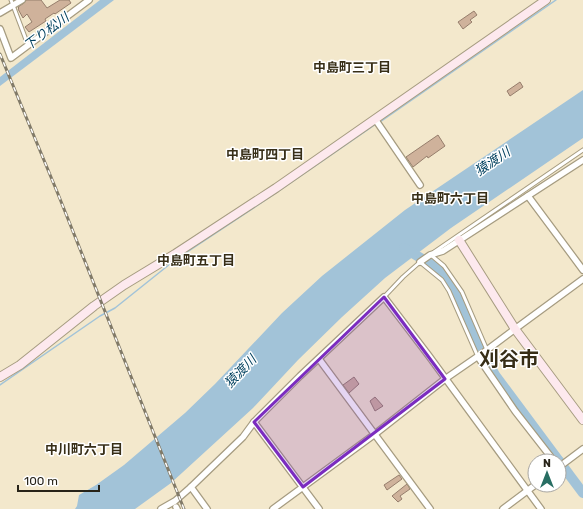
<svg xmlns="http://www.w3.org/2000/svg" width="583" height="509" font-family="Rubik,'Noto Sans JP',sans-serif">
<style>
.water{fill:#a2c3d8}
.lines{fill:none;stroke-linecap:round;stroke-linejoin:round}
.stream{stroke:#a2c3d8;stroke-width:1.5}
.river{stroke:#a2c3d8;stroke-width:10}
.building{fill:#cfb29b;stroke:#967e6c}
.lane-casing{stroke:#a69c81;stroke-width:5}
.street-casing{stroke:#a69c81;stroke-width:8}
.secondary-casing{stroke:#a69c81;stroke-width:10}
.lane{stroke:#fff;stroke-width:3}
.street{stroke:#fff;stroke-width:5.5}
.secondary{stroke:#fde9ee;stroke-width:8}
.rail-casing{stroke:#817a68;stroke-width:3}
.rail{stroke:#fff;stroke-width:1.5;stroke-dasharray:4.5;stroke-linecap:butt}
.marked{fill:#7b2cbf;fill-opacity:0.2;stroke:#7b2cbf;stroke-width:3;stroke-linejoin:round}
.labels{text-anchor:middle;stroke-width:3;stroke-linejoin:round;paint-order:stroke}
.water-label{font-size:13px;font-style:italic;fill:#02415f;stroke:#fff}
.neighbourhood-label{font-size:13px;font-weight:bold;fill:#372e17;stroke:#fff}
.town-label{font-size:20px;font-weight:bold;fill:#372e17;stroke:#fff}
</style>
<rect width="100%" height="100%" fill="#f3e8cc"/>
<g class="water">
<path d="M100,0H114L0,86V77Z"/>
<path d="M583,90V138L451,228L385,278L342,317L298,360L253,408L171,483L135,509H75L77,506L79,495L96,485L124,465L185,413L215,384L282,313L322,276L405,210Z"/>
</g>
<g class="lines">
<g class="stream">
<path d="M380,122L556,0"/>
<path d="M0,385L100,316L115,308L175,260L276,193L376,124"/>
</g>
<g class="river">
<path d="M404,248L434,266L445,278L456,292L472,331L495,375L559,461"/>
<path d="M559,461L583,493"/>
</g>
</g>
<g class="building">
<path d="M26,0H41L47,8L60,0H69L71,3L55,14L54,13L45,19L46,21L29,32L25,27L32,22L27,14L23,18L18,9L19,8L18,7L24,3Z"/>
<path d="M474,11L477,15L470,20L472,22L463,29L458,22Z"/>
<path d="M520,82L523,87L510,96L507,91Z"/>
<path d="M438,135L445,146L428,158L427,156L413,167L406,157Z"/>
<path d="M354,377L359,384L349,393L343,385Z"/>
<path d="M375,397L383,406L375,411L370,401Z"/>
<path d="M399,475L402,479L387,490L384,485Z"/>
<path d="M407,484L410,489L400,496L402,499L398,502L392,496Z"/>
</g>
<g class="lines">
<g class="lane-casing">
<g id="lane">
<path d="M11,0L28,45"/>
<path d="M434,252L583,150"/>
<path d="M431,255L444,266L462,292L487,350"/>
<path d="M384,297L403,277L420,262L442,280L449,291L478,357"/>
</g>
</g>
<g class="street-casing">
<g id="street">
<path d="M0,13L22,0"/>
<path d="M0,29L11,58L89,0"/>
<path d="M375,119L420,185"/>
<path d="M528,196L583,270"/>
<path d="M420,262L430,255L443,251L583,160"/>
<path d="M478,357L515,411L554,461"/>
<path d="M319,359L430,509"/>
<path d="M254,422L319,509"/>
<path d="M559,467L583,449"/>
<path d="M176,507L177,509"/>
<path d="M161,509L175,501L191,487"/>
<path d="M207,509L191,487L243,437L254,422L300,376L384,297L429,356L541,509"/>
<path d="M273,509L375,434L445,379L487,350L515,329L583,279"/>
<path d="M503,509L535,485"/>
</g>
</g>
<g class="secondary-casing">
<g id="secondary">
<path d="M459,240L515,329L583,420"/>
<path d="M0,377L20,365L94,306L124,285L175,254L276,188L546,0"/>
</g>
</g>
<use href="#lane" class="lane"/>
<use href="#street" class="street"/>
<use href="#secondary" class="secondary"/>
<g class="rail-casing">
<path id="rail" d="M0,54L58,194L184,509"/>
</g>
<use href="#rail" class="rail"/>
</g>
<path class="marked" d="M384,297L445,379L303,487L254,422Z"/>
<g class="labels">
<g class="water-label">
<text transform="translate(46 31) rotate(-37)" y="5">下り松川</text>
<text transform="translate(492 161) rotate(-34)" y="5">猿渡川</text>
<text transform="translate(240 371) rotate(-46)" y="5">猿渡川</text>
</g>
<g class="neighbourhood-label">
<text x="352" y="72">中島町三丁目</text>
<text x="265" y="159">中島町四丁目</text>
<text x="450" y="203">中島町六丁目</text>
<text x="196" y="265">中島町五丁目</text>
<text x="84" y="454">中川町六丁目</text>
</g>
<g class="town-label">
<text x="509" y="366">刈谷市</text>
</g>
</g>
<g transform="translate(547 473)"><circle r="19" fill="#ffffff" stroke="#a9a7a3"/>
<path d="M0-3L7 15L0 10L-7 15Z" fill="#286e63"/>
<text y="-6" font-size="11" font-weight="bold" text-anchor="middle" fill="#272318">N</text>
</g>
<path d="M18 485v6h81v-6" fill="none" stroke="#272318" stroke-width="2"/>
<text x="24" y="485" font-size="12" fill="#272318" stroke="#ffffff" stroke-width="3" paint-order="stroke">100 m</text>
</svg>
